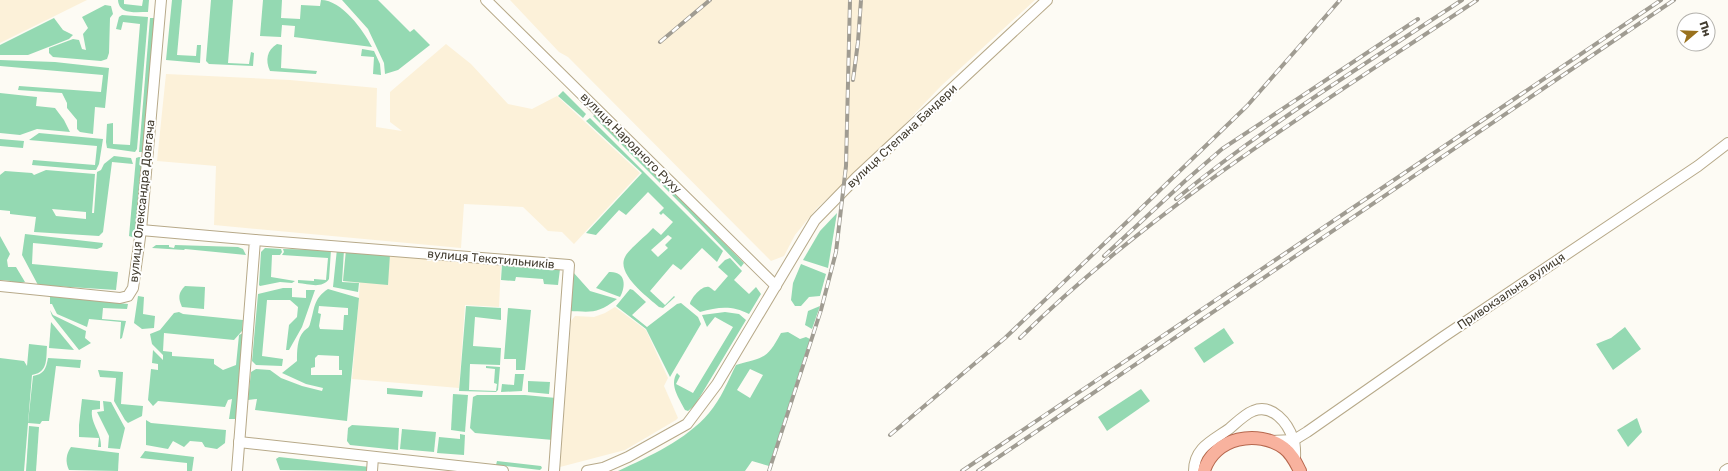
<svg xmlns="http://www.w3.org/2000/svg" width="1728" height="471" font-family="Rubik,sans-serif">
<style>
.built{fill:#fcf1d9}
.green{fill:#94d9b2;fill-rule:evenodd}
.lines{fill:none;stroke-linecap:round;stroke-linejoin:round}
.minor-casing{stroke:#b7a989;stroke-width:12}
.major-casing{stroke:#b6674d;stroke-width:14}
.minor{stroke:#fff;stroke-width:10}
.major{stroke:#f8b29e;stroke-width:12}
.rail-casing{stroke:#a09c92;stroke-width:4}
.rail{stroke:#fff;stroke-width:2.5;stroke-dasharray:8;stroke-linecap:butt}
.labels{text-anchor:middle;stroke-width:4;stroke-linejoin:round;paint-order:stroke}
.street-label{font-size:12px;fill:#423c2f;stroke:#fff}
</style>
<rect width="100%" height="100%" fill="#fdfbf4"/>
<g class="built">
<path d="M0,0H87L0,43Z"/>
<path d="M510,0H1035L941,86L878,152L817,208L795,235L784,256L771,261L568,57L559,52Z"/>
<path d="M446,44L471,64L508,104L532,109L557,96L640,173L574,244L562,232L548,231L523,207L464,204L461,248L214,225L216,166L157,161L166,74L290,80L377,88L376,127L402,131L390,122V92Z"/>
<path d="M346,250L426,257L427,261H431L433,258L501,264L499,307L465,305L459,388L352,379L360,283L343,281Z"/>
<path d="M615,307L646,330L668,378L664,386L678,418L676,420L625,450L560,467L571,321L575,316L594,317L605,313Z"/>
</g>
<g class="green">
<path d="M118,0H124V4L142,6L143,0H149L148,12C136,12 119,15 118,0Z"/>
<path d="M172,0H182L177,55L196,56L197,45H201L200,63L166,60Z"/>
<path d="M211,0H233L228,63L249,64L251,52L254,53L253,66L209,64L206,61Z"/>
<path d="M263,0H282L281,18L300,19L301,5L320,6L321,0C342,0 363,30 372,47L294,37L295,26L282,25L281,37L260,36Z"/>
<path d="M342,0H378L410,32L414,29L430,45L398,70L385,74L384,63L368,29Z"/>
<path d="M105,5L111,6L113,14L110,18L109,53L107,59L101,61L53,57L49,53V48L73,39L79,40L82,49L86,50L83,34L88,28L82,17Z"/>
<path d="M122,15L148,17L137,149L135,152L107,148L106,142L107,124L113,123V144L130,145L140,24L123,22L121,30L116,29L119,17Z"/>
<path d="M54,18L63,30L73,35L69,39L28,55H0V45Z"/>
<path d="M150,18H155L143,152H139Z"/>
<path d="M277,44L282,45L281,68L317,71L316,74L270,71C265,60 267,50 277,44Z"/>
<path d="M362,49L374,51L380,64L381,75L373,74L374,57L361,56Z"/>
<path d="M0,60L55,62L109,68L105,108L95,107L93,134L80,132L77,129V120L67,108V103L62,93L18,90L19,86L101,92L103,75L0,66Z"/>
<path d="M563,91L586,114L583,118L558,96Z"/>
<path d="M0,93L37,97L36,106L55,108L64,120L70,132L37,129L20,135L0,133Z"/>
<path d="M596,114L744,263L741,267L688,211L593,116Z"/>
<path d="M590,118L723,251L717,262L702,248L681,270L673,264L650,291L665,305L674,296L675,297L663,308L659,307C648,297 616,274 625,257C628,250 647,235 653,228L661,235L673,222L663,213L661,215L659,213L664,208L648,192L626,215L619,210L596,235L586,233L642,173L586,121ZM668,235L672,238L665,245L668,248L658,257L651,250Z"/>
<path d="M39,133L103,139L99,164L96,170H90L32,165L33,160L95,165L97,146L29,140Z"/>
<path d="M0,139L24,141L23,148L0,146Z"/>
<path d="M114,156L131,158L133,164L112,162L103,232L99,236L34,232L36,217L10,214V211L0,210V175L5,171L32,173L34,175L46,170L95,174L92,213H94L97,172L101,170L104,164ZM52,209L86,212V219L56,216Z"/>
<path d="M139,157L143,158L138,235L135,238L129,236L136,158Z"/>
<path d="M837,213L828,268L803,260L820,231Z"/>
<path d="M25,234L103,243L102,247L97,249L33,243L32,264L118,272L116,290L38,285L22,255Z"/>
<path d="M0,236L10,254L7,260L8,267H16L25,282L15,284L11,281L0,280Z"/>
<path d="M156,245H169V247L174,248L175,245L238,247L243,249L246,255L185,249L184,250L152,248Z"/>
<path d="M265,248L281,249L282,252L280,255H272L271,277L295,281L292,283L280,282L260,286L259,285L261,252Z"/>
<path d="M283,249L331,250L329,279C322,289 309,284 298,283V280L314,281V279L326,280L328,258L282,255L284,252Z"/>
<path d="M337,249L344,250L342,282L359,283L358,292L333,287Z"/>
<path d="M346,250L390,254L388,285L343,281Z"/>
<path d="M730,258L742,271L734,280L749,294L756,287L761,294L749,314C732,305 718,307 700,312L690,304C691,298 702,285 709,287C710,287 714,291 715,291L728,276L718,267L725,260Z"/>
<path d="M502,264L560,269L558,285L544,284L543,279L516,277L515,281L501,280Z"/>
<path d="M801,264L826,274L820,296L809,297L801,306H795L791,300L793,283Z"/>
<path d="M573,272L590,291L617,299C597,314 592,312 569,311Z"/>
<path d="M609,272C626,271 626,286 620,297L596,288Z"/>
<path d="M185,286L205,287L204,309L182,307C178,298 178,293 185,286Z"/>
<path d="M283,288H292V297L306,298V290H315L302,327L289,350H286L289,325L297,317L298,307L290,300H267L262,356L283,359L282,366L256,365L252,361L258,294Z"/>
<path d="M328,289L359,298L347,421L255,410L257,399L248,400L251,372L256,369L270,370L281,378L302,386L322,391L323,388L306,384L282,373L297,361C297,351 297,338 304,331C307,328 309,328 310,324C315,308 313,299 328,289ZM319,306L348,308V315H344L343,330L320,329L319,326L321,314L318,313ZM318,355L339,356V370H342V375H311V368L315,367V358Z"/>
<path d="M630,289L633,290L646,302L632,315L647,327L677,304L681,303L698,317L701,324L670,377L646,329L616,306Z"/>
<path d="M50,296L128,304L127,309L103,308L102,319L126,321L122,338L120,339L121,322L89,319L87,327L57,314L52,304H50Z"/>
<path d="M138,296L144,297L143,314L155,316L154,328L142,329L134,323Z"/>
<path d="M466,306L501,308V320L475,317L473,346L501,348L500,365L470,364L469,390L496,391L497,384L494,383L495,369L486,368V366L500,367L498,390L496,392L459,391Z"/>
<path d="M820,306L812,329L805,325L808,311Z"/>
<path d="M508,308L531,310L525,370H516V359H504Z"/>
<path d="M50,310L53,315L86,331L85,338L91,343L79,350L52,316Z"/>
<path d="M179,312L183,314L243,320L242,331L234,340L164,333L163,351L172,352V356L214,359V364L223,370L236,365L239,335L243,333L236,419H229L232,399L228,400L225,407L158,401L153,406L148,400L151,369L158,370V364L152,363L153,350L163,360V355L152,344L150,334L160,330L174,313Z"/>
<path d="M725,312L739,314L746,320L695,405L688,411L685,410C679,398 669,385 677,373L680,376L676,384L693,393L733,327L715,317L707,327L702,315Z"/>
<path d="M51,322L74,350L49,348Z"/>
<path d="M1625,327L1641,349L1613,370L1596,344L1611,338Z"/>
<path d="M1224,328L1234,343L1204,363L1194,348Z"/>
<path d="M788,332L800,339L806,337L810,339L769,466L752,461L745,471H618C650,456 686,440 709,413C721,399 728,381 736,365C765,357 767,359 781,333ZM750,369L763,375L750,398L737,390Z"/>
<path d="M29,344L47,346C46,360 48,372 32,375L24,471H0V358L24,361L27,366Z"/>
<path d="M48,358L81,360L80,368L56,366L49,421H42L40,424L28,423L33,376C44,374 46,369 48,358Z"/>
<path d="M98,370L123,372L121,404L143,406L142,416L128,423L125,420L114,401L116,378L100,377Z"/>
<path d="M515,374H524L522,391L501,392L502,384L514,385Z"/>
<path d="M528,381L550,382L549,394L528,392Z"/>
<path d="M387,388L423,391L422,397L387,394Z"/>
<path d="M1141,389L1150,401L1107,431L1098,417Z"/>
<path d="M453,394L468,395L465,432L451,430Z"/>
<path d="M477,395H525L556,398L553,440L475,433L470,428L473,397Z"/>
<path d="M82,399L100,401V409L92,410C90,423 102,433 101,447H98L99,438L79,437V425Z"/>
<path d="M103,401L111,402L125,428L120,449L108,448L109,436L97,412L104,411Z"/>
<path d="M1637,418L1642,432L1628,447L1617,430Z"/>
<path d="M146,420L151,423L226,430L225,443L217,449L205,447L202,442L190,441L184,447L173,441L168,449L146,445Z"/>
<path d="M352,425L399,428L398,450L350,445L347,441L348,428Z"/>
<path d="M29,426L39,427L36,471H26Z"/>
<path d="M402,429L436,432L434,452L400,449Z"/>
<path d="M460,434L465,435L464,455L437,453L439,437L460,439Z"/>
<path d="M71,447L119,453L118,471L69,470C65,462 66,454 71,447Z"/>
<path d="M145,451L194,457L192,471H187V463L140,458Z"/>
<path d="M279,457L370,467V471L280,470L276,459Z"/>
<path d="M497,461L541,466L542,468L540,470L496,465Z"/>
</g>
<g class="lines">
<g class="minor-casing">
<g id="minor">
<path d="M486,0L776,286"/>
<path d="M141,230L255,240L237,471"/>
<path d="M255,240L569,265L554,471"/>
<path d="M0,286L120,298L128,296L133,288L141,230L161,0"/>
<path d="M1271,441L1294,440L1307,432L1443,337L1698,166L1728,143"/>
<path d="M239,442L503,471"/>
<path d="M372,471L373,457"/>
<path d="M587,471L603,468L628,457L687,424L717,384L815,220L856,178L1047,0"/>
<path d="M1194,471C1194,448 1212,441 1229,429C1236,423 1245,414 1253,411C1272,403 1288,423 1293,439C1296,445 1295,454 1295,460"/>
<path d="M1725,471L1728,469"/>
</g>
</g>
<g class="major-casing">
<path id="major" d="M1204,471C1214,437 1258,429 1284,448C1292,454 1296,463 1300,471"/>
</g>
<use href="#minor" class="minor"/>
<use href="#major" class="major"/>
<g class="rail-casing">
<g id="rail">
<path d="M660,42L710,0"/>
<path d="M853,80L858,42L861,0"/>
<path d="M1176,199C1266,125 1365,64 1462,0"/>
<path d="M1104,256L1185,181L1222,149L1418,19"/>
<path d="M1020,338C1155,205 1320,105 1477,0"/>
<path d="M890,435L1005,338L1130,219L1247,106L1340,0"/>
<path d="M769,471L821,310L836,252L846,166L850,0"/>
<path d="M962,471L1661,0"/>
<path d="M978,471L1674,0"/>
</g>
</g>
<use href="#rail" class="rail"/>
</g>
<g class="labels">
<g class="street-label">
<text transform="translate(902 136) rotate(-43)" y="4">вулиця Степана Бандери</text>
<text transform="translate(631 143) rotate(45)" y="4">вулиця Народного Руху</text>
<text transform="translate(142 201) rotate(-84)" y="4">вулиця Олександра Довгача</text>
<text transform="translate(491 259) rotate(5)" y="4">вулиця Текстильників</text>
<text transform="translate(1511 291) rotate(-34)" y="4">Привокзальна вулиця</text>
</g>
</g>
<g transform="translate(1696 32) rotate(71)"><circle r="19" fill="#ffffff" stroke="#b3b1ac"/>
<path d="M0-3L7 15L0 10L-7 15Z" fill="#99711d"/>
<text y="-6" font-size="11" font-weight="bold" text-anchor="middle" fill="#423c2f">Пн</text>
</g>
</svg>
